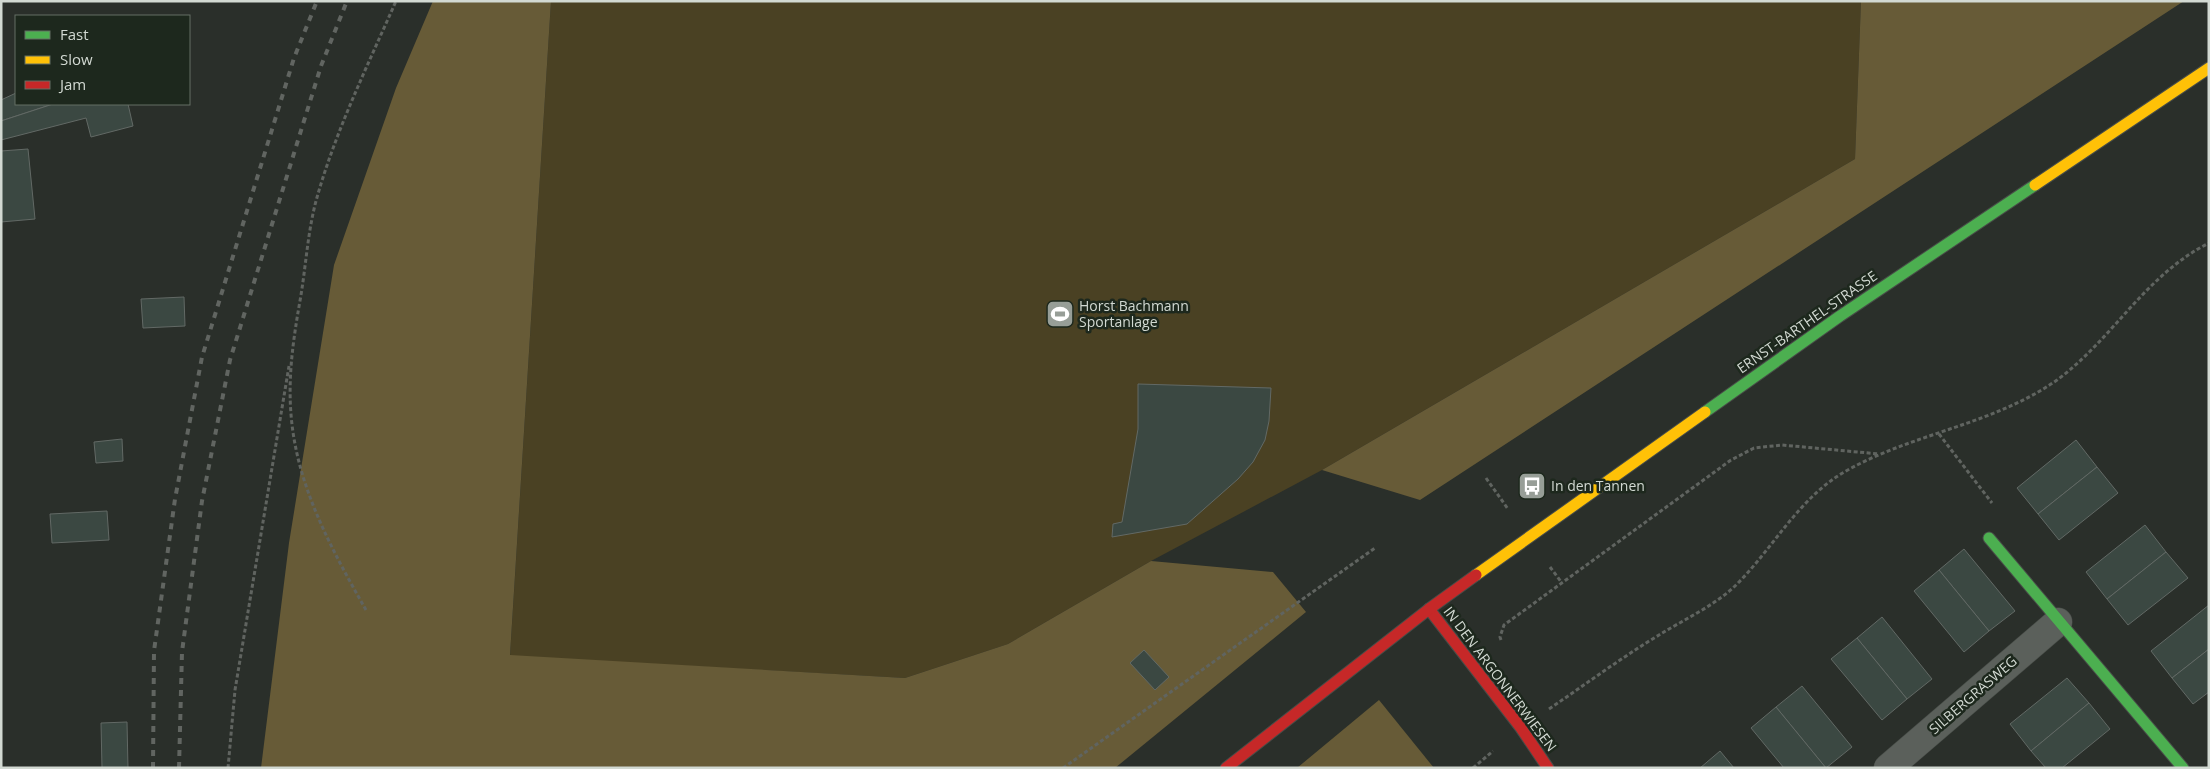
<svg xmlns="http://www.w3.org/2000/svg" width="2210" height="769" font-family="'Open Sans',sans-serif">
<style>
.green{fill:#4a4123}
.forest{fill:#675b37}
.building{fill:#3b4842;stroke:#626965}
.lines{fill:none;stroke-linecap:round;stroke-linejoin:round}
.street-casing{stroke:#484d48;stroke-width:29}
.fast-casing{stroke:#484d48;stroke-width:13}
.slow-casing{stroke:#484d48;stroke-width:13}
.jam-casing{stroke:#484d48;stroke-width:13}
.path{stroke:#606460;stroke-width:3;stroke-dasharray:4 2.5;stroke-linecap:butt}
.street{stroke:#5b605b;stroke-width:28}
.fast{stroke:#4caf50;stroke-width:11}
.slow{stroke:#ffc107;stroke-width:11}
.jam{stroke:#c62828;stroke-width:11}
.rail{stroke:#616561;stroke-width:4;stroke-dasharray:6 6;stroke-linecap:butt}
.labels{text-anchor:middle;stroke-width:5;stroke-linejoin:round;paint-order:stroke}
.poi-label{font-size:14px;fill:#d2d9d2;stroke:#1d281d;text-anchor:start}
.street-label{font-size:14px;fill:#d2d9d2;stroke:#1d281d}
</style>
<rect width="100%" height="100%" fill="#2a2f2a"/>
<path class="green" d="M551,1H1861L1855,159L1322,470L1151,561L1008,644L905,678L510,656Z"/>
<g class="forest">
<path d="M433,1H551L510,655L905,678L1008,644L1151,561L1273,572L1306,612L1115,768H261L289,543L334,265L396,88Z"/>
<path d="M1861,1H2184L1420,500L1322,470L1855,159Z"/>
<path d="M1379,700L1434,768H1297Z"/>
</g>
<g class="building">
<path d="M16,93V104H53L1,121V100Z"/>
<path d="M53,104H128L133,126L91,137L86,118L1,140V121Z"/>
<path d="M28,149L35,219L1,222V151Z"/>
<path d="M184,297L185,326L143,328L141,299Z"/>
<path d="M1138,384L1271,388L1269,421L1265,440L1253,462L1238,479L1187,524L1112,537L1113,524L1122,522L1138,429Z"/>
<path d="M122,439L123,461L96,463L94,442Z"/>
<path d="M2076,440L2097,467L2038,514L2017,488Z"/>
<path d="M2097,467L2118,493L2059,540L2038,514Z"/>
<path d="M107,511L109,540L52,543L50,514Z"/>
<path d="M2145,525L2166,552L2107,599L2086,572Z"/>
<path d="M1964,549L2015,611L1989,631L1939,570Z"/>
<path d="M2166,552L2188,578L2128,625L2107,599Z"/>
<path d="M1939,570L1989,631L1964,652L1914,591Z"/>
<path d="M2209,605V649L2172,678L2151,651Z"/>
<path d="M1882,617L1932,679L1907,699L1857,638Z"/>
<path d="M1857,638L1907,699L1882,720L1831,659Z"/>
<path d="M2209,649V692L2193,704L2172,678Z"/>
<path d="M1144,650L1169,677L1155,690L1130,663Z"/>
<path d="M2067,678L2089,703L2031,751L2010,724Z"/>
<path d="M1802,686L1852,747L1826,768L1776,707Z"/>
<path d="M2089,703L2110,729L2062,768H2046L2031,751Z"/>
<path d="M1776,707L1826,768H1784L1751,728Z"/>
<path d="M127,722L128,768H102L101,723Z"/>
<path d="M1720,751L1734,768H1700Z"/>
</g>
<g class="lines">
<g class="street-casing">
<path id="street" d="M1888,768L2058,622"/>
</g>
<g class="fast-casing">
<g id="fast">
<path d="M1705,412L1840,316L2035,185"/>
<path d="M1989,538L2183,768"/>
</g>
</g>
<g class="slow-casing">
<g id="slow">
<path d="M2035,185L2209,68"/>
<path d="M1476,575L1705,412"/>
</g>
</g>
<g class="jam-casing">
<g id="jam">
<path d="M1429,609L1521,728L1548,768"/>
<path d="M1226,768L1429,609L1476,575"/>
</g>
</g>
<g class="path">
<path d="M1939,434L1992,503"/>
<path d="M1486,478L1508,509"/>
<path d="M1550,567L1562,583"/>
<path d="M366,610C337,559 306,503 295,444C285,392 292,346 301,295C306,264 308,231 316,201C335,132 367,67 396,1"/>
<path d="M1501,640L1500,637L1504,625L1731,460L1754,448L1782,445L1879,454"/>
<path d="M1549,709C1586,684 1621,658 1659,635C1683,620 1714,606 1735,586C1773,549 1798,498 1846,471C1913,433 1993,425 2057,380C2113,339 2145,275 2209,243"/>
<path d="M228,768L235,690L289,366"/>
<path d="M1063,768L1375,548"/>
<path d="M1473,768L1493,751"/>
</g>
<use href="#street" class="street"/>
<use href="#fast" class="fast"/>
<use href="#slow" class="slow"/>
<use href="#jam" class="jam"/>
<g class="rail">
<path d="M153,768L154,651L175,499L202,357L294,58L317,1"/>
<path d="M179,768L182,652L202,501L230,360L321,66L347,1"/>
</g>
</g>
<defs>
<g id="stadium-square" transform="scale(1.4375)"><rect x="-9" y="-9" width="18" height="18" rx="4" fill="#979e97" stroke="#1d281d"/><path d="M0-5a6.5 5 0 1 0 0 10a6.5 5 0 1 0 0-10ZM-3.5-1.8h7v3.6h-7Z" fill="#fff"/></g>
<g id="bus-square" transform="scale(1.4375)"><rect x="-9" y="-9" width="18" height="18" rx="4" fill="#979e97" stroke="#1d281d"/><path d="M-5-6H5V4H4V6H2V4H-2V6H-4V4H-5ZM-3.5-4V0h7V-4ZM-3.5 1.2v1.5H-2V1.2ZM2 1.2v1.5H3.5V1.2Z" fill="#fff"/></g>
</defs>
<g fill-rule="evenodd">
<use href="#stadium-square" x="1060" y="314"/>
<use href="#bus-square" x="1532" y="486"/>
</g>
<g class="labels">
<g class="poi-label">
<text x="1079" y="311">Horst Bachmann<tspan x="1079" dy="16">Sportanlage</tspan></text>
<text x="1551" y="491">In den Tannen</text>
</g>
<g class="street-label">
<text transform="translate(1807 322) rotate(-35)" y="5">ERNST-BARTHEL-STRASSE</text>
<text transform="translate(1500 679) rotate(53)" y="5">IN DEN ARGONNERWIESEN</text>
<text transform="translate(1973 695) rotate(-41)" y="5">SILBERGRASWEG</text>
</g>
</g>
<rect width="2210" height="769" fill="none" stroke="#d2d9d2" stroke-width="5"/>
<rect x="15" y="15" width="175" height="90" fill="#1d281d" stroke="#656f65"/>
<rect x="25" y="31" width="25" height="8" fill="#4caf50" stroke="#656f65"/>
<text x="60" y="40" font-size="15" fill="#d2d9d2">Fast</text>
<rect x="25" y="56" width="25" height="8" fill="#ffc107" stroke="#656f65"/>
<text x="60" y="65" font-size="15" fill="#d2d9d2">Slow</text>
<rect x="25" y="81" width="25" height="8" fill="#c62828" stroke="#656f65"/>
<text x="60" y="90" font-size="15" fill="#d2d9d2">Jam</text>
</svg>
